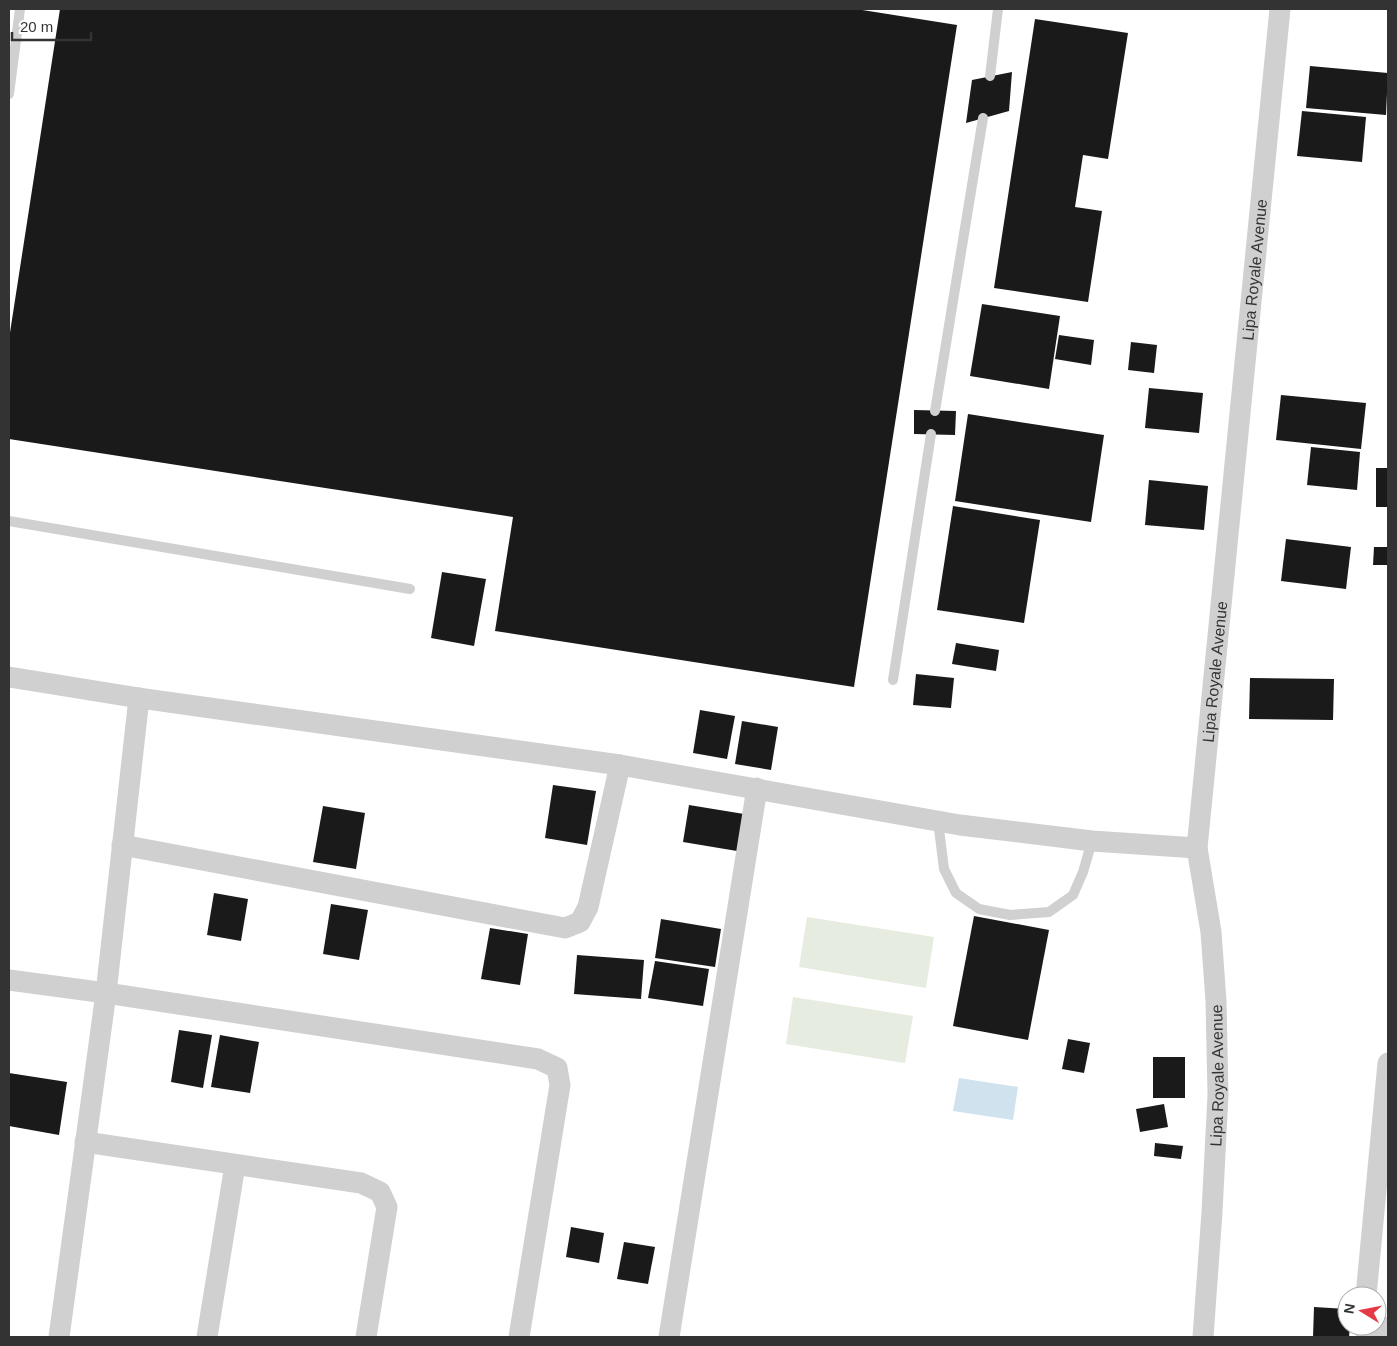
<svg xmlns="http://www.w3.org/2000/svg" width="1397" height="1346" font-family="Arial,sans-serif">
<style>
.green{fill:#e6ecdf}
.water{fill:#cfe2ee}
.building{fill:#1a1a1a}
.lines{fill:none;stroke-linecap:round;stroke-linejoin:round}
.service{stroke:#d0d0d0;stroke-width:10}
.minor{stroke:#d0d0d0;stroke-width:21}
.labels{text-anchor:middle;stroke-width:5;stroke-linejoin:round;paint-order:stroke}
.street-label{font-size:16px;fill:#333;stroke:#fff}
</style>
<rect width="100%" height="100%" fill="#fff"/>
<g class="green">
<path d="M807,917L934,937L926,988L799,967Z"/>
<path d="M793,997L913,1016L905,1063L786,1044Z"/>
</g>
<path class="water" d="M959,1078L1018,1087L1013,1120L953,1111Z"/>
<g class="building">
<path d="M60,9H856L957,25L854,687L495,631L513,517L9,439V339Z"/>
<path d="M1035,19L1128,33L1108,159L1083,155L1075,207L1102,211L1088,302L994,288Z"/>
<path d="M1310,66L1388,73L1386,115L1306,108Z"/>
<path d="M1012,72L1009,111L966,123L972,80Z"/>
<path d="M1302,111L1366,117L1362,162L1297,156Z"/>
<path d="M982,304L1060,316L1049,389L970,376Z"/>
<path d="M1059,335L1094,340L1091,365L1055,359Z"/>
<path d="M1131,342L1157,345L1154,373L1128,370Z"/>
<path d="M1149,388L1203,393L1199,433L1145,428Z"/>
<path d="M1281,395L1366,403L1361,449L1276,440Z"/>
<path d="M914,410L956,411L955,435L914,434Z"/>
<path d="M968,414L1104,435L1091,522L955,501Z"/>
<path d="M1311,447L1360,452L1357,490L1307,485Z"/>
<rect x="1376" y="468" width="12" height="39"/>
<path d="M1149,480L1208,486L1204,530L1145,525Z"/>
<path d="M953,506L1040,520L1024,623L937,610Z"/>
<path d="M1286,539L1351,547L1346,589L1281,581Z"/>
<path d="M1374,547H1388V565H1373Z"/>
<path d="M442,572L486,579L474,646L431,638Z"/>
<path d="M956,643L999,650L996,671L952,664Z"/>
<path d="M916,674L954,678L951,708L913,705Z"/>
<path d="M1250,678L1334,679L1333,720L1249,719Z"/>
<path d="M700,710L735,716L727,759L693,753Z"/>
<path d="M742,721L778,727L771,770L735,764Z"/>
<path d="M553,785L596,791L587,845L545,838Z"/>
<path d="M689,805L744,814L737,851L683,842Z"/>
<path d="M323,806L365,813L356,869L313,862Z"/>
<path d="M214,893L248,899L241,941L207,935Z"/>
<path d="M331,904L368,910L359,960L323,954Z"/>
<path d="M974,916L1049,930L1028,1040L953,1026Z"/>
<path d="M661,919L721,929L715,967L655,958Z"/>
<path d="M490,928L528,934L520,985L481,979Z"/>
<path d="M577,955L644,960L641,999L574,994Z"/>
<path d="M655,961L709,969L703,1006L648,998Z"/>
<path d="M179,1030L212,1035L203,1088L171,1082Z"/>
<path d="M220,1035L259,1042L250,1093L211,1087Z"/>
<path d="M1068,1039L1090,1043L1084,1073L1062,1069Z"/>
<rect x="1153" y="1057" width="32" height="41"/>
<path d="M9,1073L67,1082L59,1135L9,1126Z"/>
<path d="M1164,1104L1168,1127L1140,1132L1136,1109Z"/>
<path d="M1155,1143L1183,1146L1181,1159L1154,1156Z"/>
<path d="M571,1227L604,1233L599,1263L566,1257Z"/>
<path d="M624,1242L655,1247L648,1284L617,1279Z"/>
<path d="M1314,1307L1347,1309V1326H1350L1349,1337H1313Z"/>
</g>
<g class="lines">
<g class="service">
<path d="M990,76L998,9"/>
<path d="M9,94L20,9"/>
<path d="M935,411L983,118"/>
<path d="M9,521L410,589"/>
<path d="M893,680L931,434"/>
<path d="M938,821L944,869L956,893L979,909L1010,915L1049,912L1073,895L1083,872L1092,841"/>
</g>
<g class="minor">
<path d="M9,677L139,698L620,765L960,825L1092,841L1197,848"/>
<path d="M122,845L565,928L580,922L588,907L620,765"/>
<path d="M9,980L106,993L538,1059L557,1068L560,1085L519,1337"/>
<path d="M85,1142L361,1183L380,1192L387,1207L366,1337"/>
<path d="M1366,1296L1388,1063"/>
<path d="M1364,1329L1388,1327"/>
<path d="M59,1337L106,993L139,698"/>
<path d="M207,1337L235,1165"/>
<path d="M669,1337L757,788"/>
<path id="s1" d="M1203,1337L1212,1212L1218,1095L1216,1001L1211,932L1197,848L1280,9"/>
</g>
</g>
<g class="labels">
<g class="street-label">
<text dy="6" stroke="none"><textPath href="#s1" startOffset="1072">Lipa Royale Avenue</textPath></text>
<text dy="6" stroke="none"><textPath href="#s1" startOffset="668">Lipa Royale Avenue</textPath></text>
<text dy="6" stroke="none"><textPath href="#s1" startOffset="262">Lipa Royale Avenue</textPath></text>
</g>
</g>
<rect width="1397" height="1346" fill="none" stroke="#333333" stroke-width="20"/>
<g transform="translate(1362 1311) rotate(280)"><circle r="24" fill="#ffffff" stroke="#adadad"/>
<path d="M0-4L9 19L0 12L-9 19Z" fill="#e63946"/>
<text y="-8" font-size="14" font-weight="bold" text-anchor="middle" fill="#333333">N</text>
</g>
<path d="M12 32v8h79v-8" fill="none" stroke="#333333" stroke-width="2.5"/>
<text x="20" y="32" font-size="15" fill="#333333" stroke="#ffffff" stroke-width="4" paint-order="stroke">20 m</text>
</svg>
